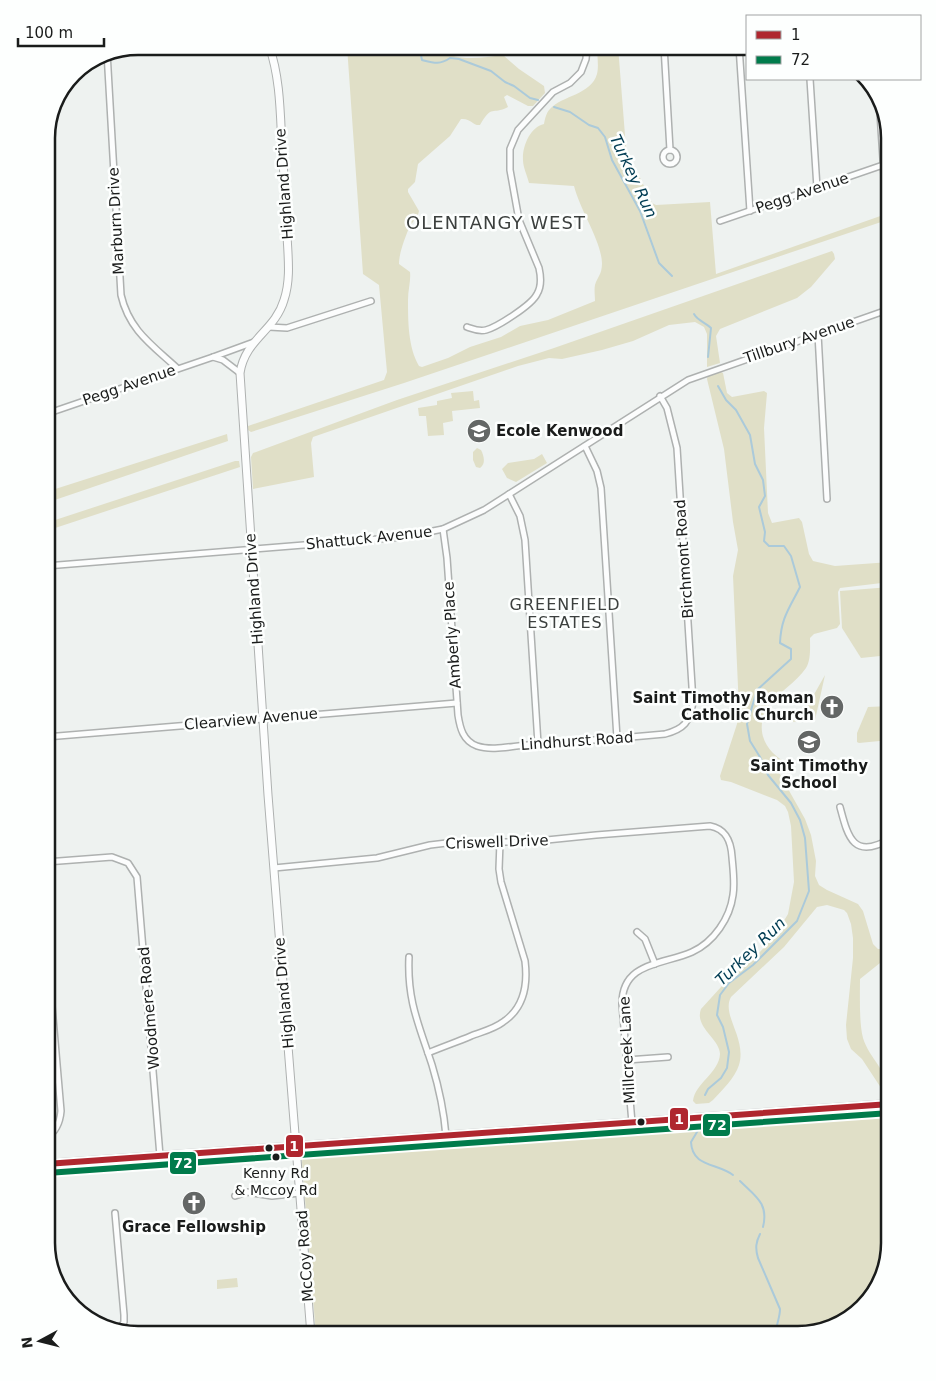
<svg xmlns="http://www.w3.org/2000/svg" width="936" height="1381" font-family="'DejaVu Sans',sans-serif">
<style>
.green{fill:#e0dfc7}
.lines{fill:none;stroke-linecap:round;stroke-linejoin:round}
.stream{stroke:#abcada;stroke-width:2}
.street-casing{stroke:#aeb1b0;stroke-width:8}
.secondary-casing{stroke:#aeb1b0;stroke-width:9}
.primary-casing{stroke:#aeb1b0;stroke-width:10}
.street{stroke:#fcfdfd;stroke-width:5}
.secondary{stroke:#fcfdfd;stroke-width:7}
.primary{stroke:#fcfdfd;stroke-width:8}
.bus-1-casing{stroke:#fdfffe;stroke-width:10}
.bus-2-casing{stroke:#fdfffe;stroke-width:10}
.bus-1{stroke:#af272f;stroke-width:6}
.bus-2{stroke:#007b4b;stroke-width:6}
.bus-dot{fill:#1a1c1b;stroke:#fdfffe;stroke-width:2}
.labels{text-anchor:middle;stroke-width:5;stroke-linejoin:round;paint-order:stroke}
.bus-label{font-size:14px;fill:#1a1c1b;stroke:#fdfffe}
.street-label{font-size:15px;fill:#1a1c1b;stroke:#fdfffe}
.poi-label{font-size:15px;font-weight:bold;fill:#1a1c1b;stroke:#fdfffe}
.water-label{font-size:16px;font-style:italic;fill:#003c53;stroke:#fdfffe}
.neighbourhood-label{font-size:16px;letter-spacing:1px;fill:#3c403e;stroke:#fdfffe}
.quarter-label{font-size:18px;letter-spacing:1px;fill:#3c403e;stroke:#fdfffe}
.rim{fill:none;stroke:#1a1c1b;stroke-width:2.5}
.line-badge{stroke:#fdfffe;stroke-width:2}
.badge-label{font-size:14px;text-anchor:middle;font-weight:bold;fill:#fff}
</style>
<rect width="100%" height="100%" fill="#eef2f0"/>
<g class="green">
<path d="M347,46H434C454,63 480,58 503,55L519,69L544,86L545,93L533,106H528L507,95L504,97L508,107C491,116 493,103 480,125C473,126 471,118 461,119L450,136L418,164L415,182L408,189V192L419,211C418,217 412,222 409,228C405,238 399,253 399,264L410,272C411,281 408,290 408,300C408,321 408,347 419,366L422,367L448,358L470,347L501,337L520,326L548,320L595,301C595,296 594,290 595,285C597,277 602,275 602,263C601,240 580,210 574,186L529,183C527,175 523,167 523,160C522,147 530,127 544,124C545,119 546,113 550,109C563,95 591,95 597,74C599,66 597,55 597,46H618L626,148L652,203L656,205L710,202L716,274L886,214L890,213V219L404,383L251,432L248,430V426L384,380L387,372L379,285L363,274Z"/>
<path d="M832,251L834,254L835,259L811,287L797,298L720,329L716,336L720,363L707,367V334L704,327L695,322L669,325L633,341L602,350L562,359L549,358L518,366L313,437L311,443L314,477L253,489L251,457L253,453L397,400L554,348Z"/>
<path d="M719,371L723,373L727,393L732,397L764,391L767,393L764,428L768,513L772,523L799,518L802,522L809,554L813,561L835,566L890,562V582L840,588L838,592L840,624L837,628L814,634L810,638C810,647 811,660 806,668C796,683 778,692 768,707C754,729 765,751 785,762L778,771L805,819L811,835L816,861L815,876L819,885L827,890L858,904L863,911L873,944L878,949H890V963H880L860,979C860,996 859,1023 863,1038C869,1058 890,1074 890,1094H885L862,1059L851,1049L847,1039L846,1025L853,958V938L851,924L847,913L844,910L827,905L817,907L784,947L731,997C721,1015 747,1038 739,1065C735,1078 722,1090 713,1100L709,1103L696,1104L693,1101C695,1083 719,1073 720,1054C720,1039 694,1027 701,1009L731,976L758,954L774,937L788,914L794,882L791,826L788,812L785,806L777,800L731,782L721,780L720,776L737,724L739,709L733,576L738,550L733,522L724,449L707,379L708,374Z"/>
<path d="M473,391L474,401L479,400L480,408L452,411L453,421L443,423L444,435L428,436L426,416H419L418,408L437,405V401L452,398L451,393Z"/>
<path d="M227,434L228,441L46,503V495L49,491Z"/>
<path d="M477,448L481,450C484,456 486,464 480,468L476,467L473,460V452Z"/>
<path d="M542,454L547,463L516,482L507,478L502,469L508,463L534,459Z"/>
<path d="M235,461H239L240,467L46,531V523Z"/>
<path d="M890,587V655L861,658L842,628L840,591Z"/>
<path d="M825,675L815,720L790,722L803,714Z"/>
<path d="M890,706V740L859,743L857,742V733L868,707Z"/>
<path d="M890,1111V1244L877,1289L844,1323L799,1335H316L302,1162L303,1156L307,1152L381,1145Z"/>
<path d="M237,1278L238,1287L217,1289V1280Z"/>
</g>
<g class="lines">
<g class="stream">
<path d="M419,46L422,60C434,63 440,65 450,58L459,59L491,71L505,82L514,86L530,98L538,100"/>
<path d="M554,107L570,112L589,125L598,128L605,137L612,160L640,211L659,263L672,276"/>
<path d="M694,314C698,321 705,322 711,328L708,357"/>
<path d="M705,1095L708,1089L721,1078L727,1068L729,1052L723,1027L717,1015L720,995L729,983L753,965L797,921L809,891L805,838L800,820L791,803L768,775L760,757L750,741L747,724L757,690L791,659V649L780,643C781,618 789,609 800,587L791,556L784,546H769L764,541L765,532L759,507L765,496L763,480L755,464L750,435L736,410L726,400L718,386"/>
<path d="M700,1127L691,1142C692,1167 717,1163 733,1175"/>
<path d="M740,1181C755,1196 769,1203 763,1227"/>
<path d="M760,1234C756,1242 755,1248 758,1258L780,1309C780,1319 775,1326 776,1335"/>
</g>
<g class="street-casing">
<g id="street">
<path d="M664,46L670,150"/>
<path d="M739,46L750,211"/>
<path d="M107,52L121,295C129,330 152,345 177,368"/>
<path d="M810,79L817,188"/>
<path d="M879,97L886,205"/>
<circle cx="670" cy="157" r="7"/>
<path d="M720,221L883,165"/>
<path d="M269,327L287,328L371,301"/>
<path d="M467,327C473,329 479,332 486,330C497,327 532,305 537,294C542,286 541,277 539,268L519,220L510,170V149L518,130L553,92L570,83L581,72L586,59L587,46"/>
<path d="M818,334L827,499"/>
<path d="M213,357L254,342"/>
<path d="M46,414L213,357L223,360L240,373"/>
<path d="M585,446L597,471L601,488L617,738"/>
<path d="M509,494L520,516L525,540L538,744"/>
<path d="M443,529L447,558L458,715C460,728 463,741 477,746C492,751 512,746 527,745C573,742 619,738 665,734C684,729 690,722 693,702L677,448L667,408L660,396"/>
<path d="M46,566L403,537L443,529L484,510L688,380L890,309"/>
<path d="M46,737L457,703"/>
<path d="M840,807C848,837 853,860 890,839"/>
<path d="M46,862L112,857L128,863L137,877L160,1156"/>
<path d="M274,868L377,858L430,845L455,842H527L596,835L710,826C726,829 731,841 732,857C733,869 735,883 733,895C730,918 714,942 692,952C662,965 622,962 622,1004L632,1123"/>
<path d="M637,932L645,939L655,964"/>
<path d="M409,957C407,1001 419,1025 432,1065C439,1088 444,1112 446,1136"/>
<path d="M428,1053C442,1047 457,1042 471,1036C481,1032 494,1029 503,1022C524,1008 528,985 525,961L501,882L499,869L500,842"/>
<path d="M627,1060L668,1057"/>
<path d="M46,1138C56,1132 60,1123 61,1111L46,937"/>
<path d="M235,1196L247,1192L272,1196L300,1193"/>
<path d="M115,1213L124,1315V1322L119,1330"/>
</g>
</g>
<g class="secondary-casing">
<path id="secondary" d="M269,46C282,82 280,125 283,163C285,187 286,211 287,235C288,257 291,279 284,300C275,331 245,339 240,373L268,795L311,1335"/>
</g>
<g class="primary-casing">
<path id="primary" d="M46,1164L890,1104"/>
</g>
<use href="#street" class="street"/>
<use href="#secondary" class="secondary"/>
<use href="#primary" class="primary"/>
<g class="bus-1-casing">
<path id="bus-1" d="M46,1164L890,1104"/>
</g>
<g class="bus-2-casing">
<path id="bus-2" d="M47,1173L890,1113"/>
</g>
<use href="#bus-1" class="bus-1"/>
<use href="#bus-2" class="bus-2"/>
</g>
<defs>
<g id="school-disc" transform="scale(1.25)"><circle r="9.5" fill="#646766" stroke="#fdfffe"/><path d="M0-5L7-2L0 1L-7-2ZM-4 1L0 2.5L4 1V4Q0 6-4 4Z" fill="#fff"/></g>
<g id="church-disc" transform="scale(1.25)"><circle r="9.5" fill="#646766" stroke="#fdfffe"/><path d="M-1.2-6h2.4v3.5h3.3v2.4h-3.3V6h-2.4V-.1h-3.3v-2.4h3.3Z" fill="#fff"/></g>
</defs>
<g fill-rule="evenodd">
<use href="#school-disc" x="479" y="431"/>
<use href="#church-disc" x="832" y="707"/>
<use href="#school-disc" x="809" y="742"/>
<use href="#church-disc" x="194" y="1203"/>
</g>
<g class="bus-dot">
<circle cx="641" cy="1122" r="4.5"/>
<circle cx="269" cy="1148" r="4.5"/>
<circle cx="276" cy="1157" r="4.5"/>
</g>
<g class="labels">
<g class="bus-label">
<text x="276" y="1178">Kenny Rd<tspan x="276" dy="17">&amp; Mccoy Rd</tspan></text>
</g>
<g class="street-label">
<text transform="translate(284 184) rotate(-94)" y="5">Highland Drive</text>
<text transform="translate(802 193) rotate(-19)" y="5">Pegg Avenue</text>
<text transform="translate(116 221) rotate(-93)" y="5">Marburn Drive</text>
<text transform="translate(799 340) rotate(-19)" y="5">Tillbury Avenue</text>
<text transform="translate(129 385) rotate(-19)" y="5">Pegg Avenue</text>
<text transform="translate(369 538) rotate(-6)" y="5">Shattuck Avenue</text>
<text transform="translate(684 559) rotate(-94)" y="5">Birchmont Road</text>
<text transform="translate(254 589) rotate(-94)" y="5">Highland Drive</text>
<text transform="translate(452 635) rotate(-94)" y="5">Amberly Place</text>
<text transform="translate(251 719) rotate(-5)" y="5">Clearview Avenue</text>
<text transform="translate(577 741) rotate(-4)" y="5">Lindhurst Road</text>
<text transform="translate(497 842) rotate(-2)" y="5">Criswell Drive</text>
<text transform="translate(284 993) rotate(-95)" y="5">Highland Drive</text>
<text transform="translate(149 1008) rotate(-95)" y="5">Woodmere Road</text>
<text transform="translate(627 1050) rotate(-93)" y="5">Millcreek Lane</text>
<text transform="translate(305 1256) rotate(-94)" y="5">McCoy Road</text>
</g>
<g class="poi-label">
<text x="496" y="436" text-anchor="start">Ecole Kenwood</text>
<text x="814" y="703" text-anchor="end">Saint Timothy Roman<tspan x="814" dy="17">Catholic Church</tspan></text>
<text x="809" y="771">Saint Timothy<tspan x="809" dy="17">School</tspan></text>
<text x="194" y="1232">Grace Fellowship</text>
</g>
<g class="water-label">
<text transform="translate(634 176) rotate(65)" y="6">Turkey Run</text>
<text transform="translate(750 951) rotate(-44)" y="6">Turkey Run</text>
</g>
<g class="neighbourhood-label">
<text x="565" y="610">GREENFIELD<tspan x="565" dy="18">ESTATES</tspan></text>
</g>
<g class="quarter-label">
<text x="496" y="229">OLENTANGY WEST</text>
</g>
</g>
<path d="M0 0H936V1381H0ZM138 55H798A83 83 0 0 1 881 138V1243A83 83 0 0 1 798 1326H138A83 83 0 0 1 55 1243V138A83 83 0 0 1 138 55Z" fill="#fdfffe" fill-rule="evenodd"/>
<path class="rim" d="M138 55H798A83 83 0 0 1 881 138V1243A83 83 0 0 1 798 1326H138A83 83 0 0 1 55 1243V138A83 83 0 0 1 138 55Z"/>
<g class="line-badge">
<rect x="669" y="1107" width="20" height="24" rx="5" fill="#af272f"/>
<rect x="702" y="1113" width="29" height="24" rx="5" fill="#007b4b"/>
<rect x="285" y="1134" width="19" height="24" rx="5" fill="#af272f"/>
<rect x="169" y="1151" width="28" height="24" rx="5" fill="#007b4b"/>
</g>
<g class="badge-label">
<text x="679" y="1124">1</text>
<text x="717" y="1130">72</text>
<text x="294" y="1151">1</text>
<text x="183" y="1168">72</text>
</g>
<rect x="746" y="15" width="175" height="65" fill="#fdfffe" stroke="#a2a4a3"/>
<rect x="756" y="31" width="25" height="8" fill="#af272f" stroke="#a2a4a3"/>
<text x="791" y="40" font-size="15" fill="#1a1c1b">1</text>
<rect x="756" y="56" width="25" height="8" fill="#007b4b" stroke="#a2a4a3"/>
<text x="791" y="65" font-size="15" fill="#1a1c1b">72</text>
<g transform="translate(40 1341) rotate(263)" stroke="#fdfffe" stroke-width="4" paint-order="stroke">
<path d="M0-4L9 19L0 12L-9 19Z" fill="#1a1c1b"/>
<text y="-8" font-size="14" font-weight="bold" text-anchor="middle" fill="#1a1c1b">N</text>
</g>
<path d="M18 38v8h86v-8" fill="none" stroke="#1a1c1b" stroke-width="2.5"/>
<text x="25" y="38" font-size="15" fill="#1a1c1b" stroke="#fdfffe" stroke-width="4" paint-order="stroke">100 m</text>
</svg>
